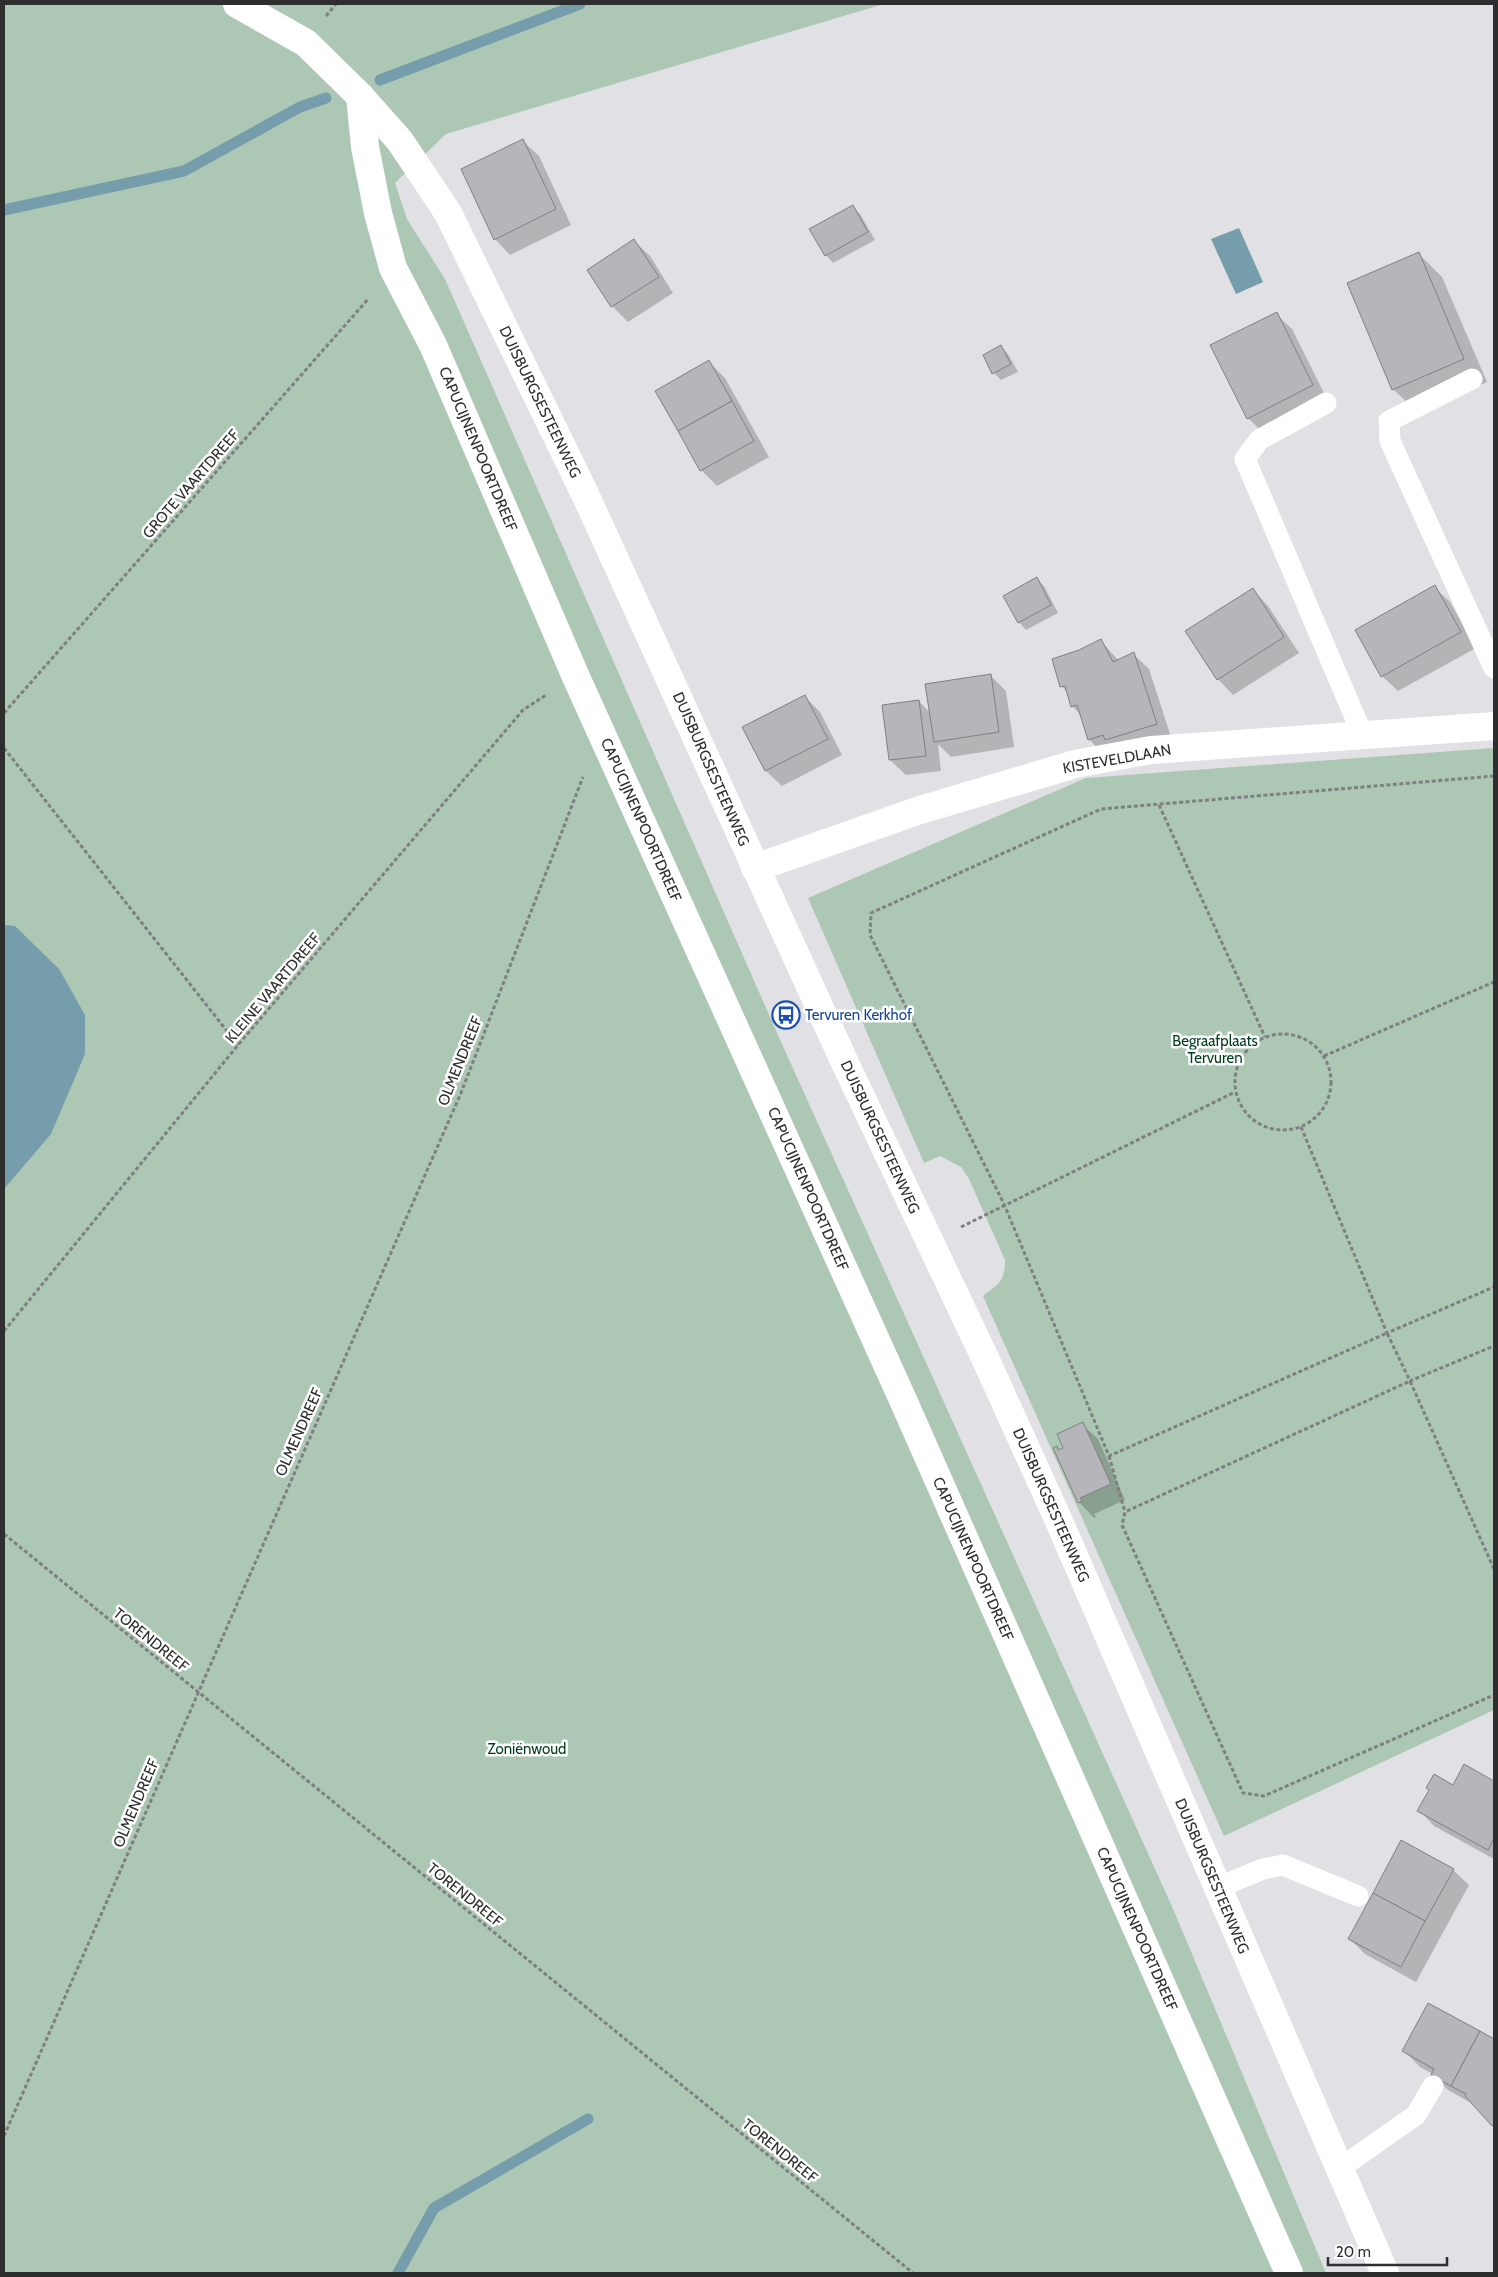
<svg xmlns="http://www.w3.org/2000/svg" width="1498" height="2277" font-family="Cabin,sans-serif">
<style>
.green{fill:#acc8b4}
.water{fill:#759dab}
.shadow{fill:#0003}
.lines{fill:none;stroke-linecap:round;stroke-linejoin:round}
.stream{stroke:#759dab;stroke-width:11}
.building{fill:#b6b5b9;stroke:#807f83}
.path{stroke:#7f7f81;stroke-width:3;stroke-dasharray:4 2.5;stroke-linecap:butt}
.lane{stroke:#fff;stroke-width:21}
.street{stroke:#fff;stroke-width:28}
.secondary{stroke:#fff;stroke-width:28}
.labels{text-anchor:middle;stroke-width:5;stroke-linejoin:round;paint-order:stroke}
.street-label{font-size:15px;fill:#2e2e2f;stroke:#fff}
.transit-label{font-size:15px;fill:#164399;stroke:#fff;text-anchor:start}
.park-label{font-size:15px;fill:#003b1d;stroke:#fff}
</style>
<rect width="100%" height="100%" fill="#e1e0e4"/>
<g class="green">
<path d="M4,4H884L446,134L395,183L407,219L445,279L782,1044L1174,1911L1326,2273H4Z"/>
<path d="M1494,748V1710L1224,1836L983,1296C999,1284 1005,1281 1005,1260L969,1179L961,1167L940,1156L924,1163L808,898L1086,778Z"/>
</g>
<g class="water">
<path d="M1239,228L1263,282L1236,294L1211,239Z"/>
<path d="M4,925L15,926L59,969L85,1015V1054L51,1134L4,1189Z"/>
</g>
<g class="shadow">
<path d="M523,141L539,156L571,225L510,255L495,239Z"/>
<path d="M852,207L860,214L875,240L833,263L826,255Z"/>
<path d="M634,241L650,256L673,293L628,322L612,306L589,270Z"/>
<path d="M1419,254L1442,277L1487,382L1417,412L1393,389Z"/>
<path d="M1276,314L1292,329L1328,401L1263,433L1248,418Z"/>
<path d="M1001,347L1008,354L1018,372L1001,380L994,373Z"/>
<path d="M709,362L725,378L769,457L717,486L701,470Z"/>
<path d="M1036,579L1044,586L1058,613L1026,630L1019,622Z"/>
<path d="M1434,587L1450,602L1476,648L1398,691L1382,676Z"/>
<path d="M1253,590L1268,606L1299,653L1233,695L1218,679Z"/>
<path d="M1101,641L1119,661L1133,654L1149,669L1172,740L1104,755L1089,739L1081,715L1072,706L1069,694L1062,687L1054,659L1079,651Z"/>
<path d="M990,675L1006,691L1014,747L951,757L938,744L941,771L906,775L890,760L884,706L919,701L931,714Z"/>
<path d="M805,697L820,712L842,755L782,786L766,771L744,728Z"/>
<path d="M1082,1424L1098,1439L1125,1500L1094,1514L1096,1517L1094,1518L1079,1502L1056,1448L1060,1451L1065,1449Z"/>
<path d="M1464,1766L1494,1782V1859L1434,1826L1419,1810L1453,1787Z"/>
<path d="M1453,1870L1469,1885L1416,1982L1365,1954L1350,1939Z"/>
<path d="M1428,2005L1494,2040V2127L1473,2104L1448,2090L1433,2074L1420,2067L1404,2051Z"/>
</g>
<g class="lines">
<g class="stream">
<path d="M380,80L580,4"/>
<path d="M4,210L184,171L300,107L326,98"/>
<path d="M398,2273L434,2208L588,2119"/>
</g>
</g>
<g class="building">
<path d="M523,139L556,209L494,240L461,169Z"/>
<path d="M853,205L868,232L825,256L809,229Z"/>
<path d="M634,239L659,277L611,307L587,270Z"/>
<path d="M1419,252L1464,359L1392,390L1347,283Z"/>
<path d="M1277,312L1313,385L1247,419L1210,345Z"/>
<path d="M1001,345L1011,364L992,374L983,355Z"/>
<path d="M709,360L732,401L678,431L655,391Z"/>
<path d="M732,401L754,441L700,471L678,431Z"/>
<path d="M1037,577L1051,605L1018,623L1003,596Z"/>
<path d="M1435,585L1461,632L1381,677L1355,630Z"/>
<path d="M1253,588L1284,637L1217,680L1185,631Z"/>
<path d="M1101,639L1113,662L1134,652L1157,724L1105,740L1103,735L1088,740L1077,705L1071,707L1065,686L1060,687L1052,659L1079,650Z"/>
<path d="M991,674L999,732L934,742L925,684Z"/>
<path d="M805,695L828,739L765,771L742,727Z"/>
<path d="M919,700L926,756L889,760L882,705Z"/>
<path d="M1083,1422L1111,1484L1080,1498L1082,1501L1078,1503L1053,1448L1057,1446L1058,1450L1063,1448L1057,1434Z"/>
<path d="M1464,1764L1494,1781V1838L1488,1850L1417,1811L1429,1790L1426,1788L1434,1774L1453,1785Z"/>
<path d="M1401,1840L1454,1869L1425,1921L1373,1893Z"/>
<path d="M1373,1893L1425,1921L1401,1967L1348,1939Z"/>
<path d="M1428,2003L1480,2031L1451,2086L1431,2075L1434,2069L1402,2051Z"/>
<path d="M1480,2031L1494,2039V2124L1492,2126L1465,2096L1466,2094L1451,2086Z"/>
</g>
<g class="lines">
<g class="path">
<path d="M326,16L336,4"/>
<path d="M4,713L369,298"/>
<path d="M4,748L238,1045"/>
<path d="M1494,776L1101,809L871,913L870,935L1004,1204L1109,1456L1387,1333L1410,1381L1494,1346"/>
<path d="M1159,805L1265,1037"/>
<circle cx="1283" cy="1082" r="48"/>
<path d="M1324,1056L1494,982"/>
<path d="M1301,1127L1387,1333L1494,1287"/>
<path d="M961,1227L1235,1092"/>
<path d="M4,1331L238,1045L523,710L546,695"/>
<path d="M1109,1456L1125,1512"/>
<path d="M4,1534L913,2273"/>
<path d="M1494,1569L1410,1381L1125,1512L1122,1525L1243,1793L1264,1796L1494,1695"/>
<path d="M4,2136L461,1093L583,777"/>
</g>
<g class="lane">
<path d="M1472,379L1389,421L1390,441L1494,668"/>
<path d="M1326,403L1259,440L1245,459L1363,736"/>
<path d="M1217,1888L1263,1869L1283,1865L1358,1896"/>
<path d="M1339,2169L1416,2115L1433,2086"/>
</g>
<g class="street">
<path d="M360,96L365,147L378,213L393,268L433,345L576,677L903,1400L1289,2273"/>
<path d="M755,868L917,811L1075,764L1151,750L1494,726"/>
</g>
<path class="secondary" d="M237,4L306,43L360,96L400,141L448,213L585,494L846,1065L985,1358L1058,1519L1385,2273"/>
</g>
<defs>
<g id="bus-ring" transform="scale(1.4375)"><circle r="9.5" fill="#fff" stroke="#1a4fb4" stroke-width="1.5"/><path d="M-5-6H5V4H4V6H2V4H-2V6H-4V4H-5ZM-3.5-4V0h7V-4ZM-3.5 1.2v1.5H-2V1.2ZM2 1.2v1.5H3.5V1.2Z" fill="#1a4fb4"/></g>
</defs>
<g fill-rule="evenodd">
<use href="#bus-ring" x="786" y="1015"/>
</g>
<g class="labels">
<g class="street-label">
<text transform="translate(540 402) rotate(64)" y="5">DUISBURGSESTEENWEG</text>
<text transform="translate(478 449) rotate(67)" y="5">CAPUCIJNENPOORTDREEF</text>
<text transform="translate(191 484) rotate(-49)" y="5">GROTE VAARTDREEF</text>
<text transform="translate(1117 759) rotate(-10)" y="5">KISTEVELDLAAN</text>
<text transform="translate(711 769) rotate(66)" y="5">DUISBURGSESTEENWEG</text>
<text transform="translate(641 820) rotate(66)" y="5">CAPUCIJNENPOORTDREEF</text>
<text transform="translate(273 988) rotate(-50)" y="5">KLEINE VAARTDREEF</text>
<text transform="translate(460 1061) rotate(-68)" y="5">OLMENDREEF</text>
<text transform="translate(880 1137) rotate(65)" y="5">DUISBURGSESTEENWEG</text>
<text transform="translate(808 1189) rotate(66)" y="5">CAPUCIJNENPOORTDREEF</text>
<text transform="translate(299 1432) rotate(-66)" y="5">OLMENDREEF</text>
<text transform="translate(1051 1505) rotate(66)" y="5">DUISBURGSESTEENWEG</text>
<text transform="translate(973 1559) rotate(66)" y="5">CAPUCIJNENPOORTDREEF</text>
<text transform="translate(151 1640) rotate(39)" y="5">TORENDREEF</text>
<text transform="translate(136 1803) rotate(-67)" y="5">OLMENDREEF</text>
<text transform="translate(1212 1876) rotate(67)" y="5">DUISBURGSESTEENWEG</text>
<text transform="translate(465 1895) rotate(39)" y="5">TORENDREEF</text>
<text transform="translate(1137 1929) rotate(66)" y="5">CAPUCIJNENPOORTDREEF</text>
<text transform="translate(780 2151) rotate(39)" y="5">TORENDREEF</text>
</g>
<g class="transit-label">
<text x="805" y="1020">Tervuren Kerkhof</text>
</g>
<g class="park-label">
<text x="1215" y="1046">Begraafplaats<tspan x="1215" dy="17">Tervuren</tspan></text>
<text x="527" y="1754">Zoniënwoud</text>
</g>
</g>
<rect width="1498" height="2277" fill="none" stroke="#2e2e2f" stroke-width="10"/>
<path d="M1328 2257v8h119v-8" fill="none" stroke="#2e2e2f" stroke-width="2.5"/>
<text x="1336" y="2257" font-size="15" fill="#2e2e2f" stroke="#ffffff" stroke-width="4" paint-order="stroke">20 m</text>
</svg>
